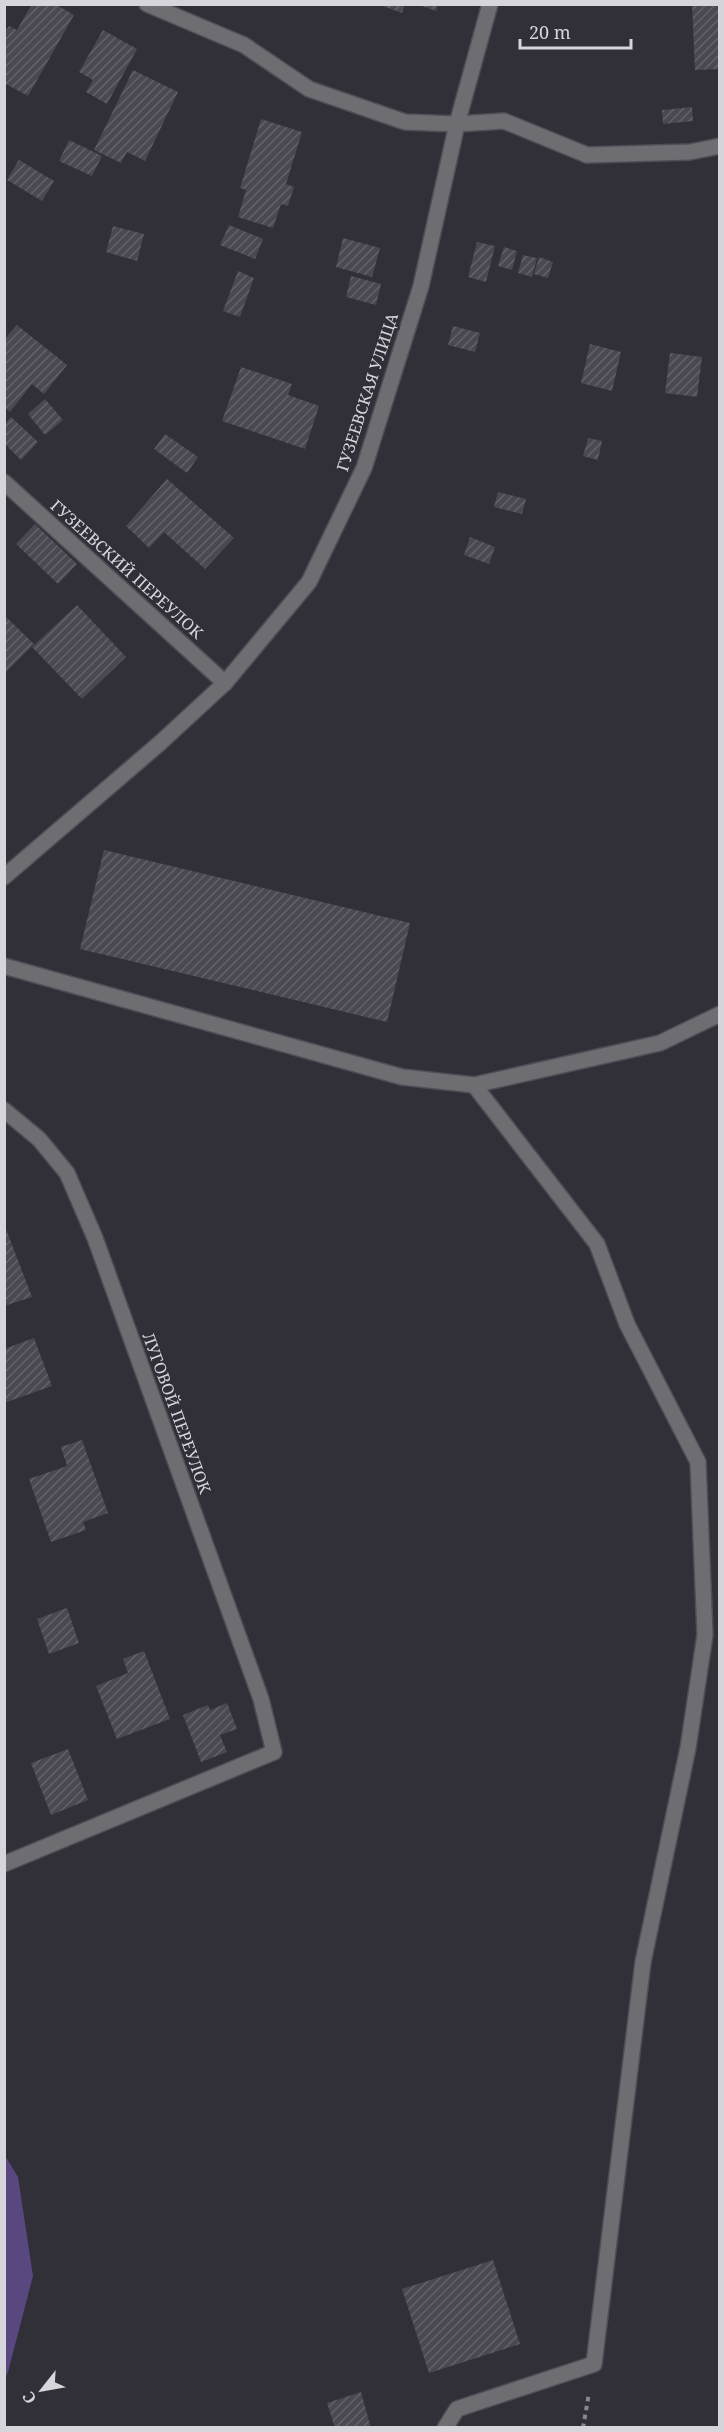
<svg xmlns="http://www.w3.org/2000/svg" width="724" height="2432" font-family="'Noto Serif',serif">
<style>
.pitch{fill:#58487f}
.building{fill:url(#building-hatch)}
.lines{fill:none;stroke-linecap:round;stroke-linejoin:round}
.minor-casing{stroke:#4f4d55;stroke-width:18}
.path{stroke:#88868e;stroke-width:4;stroke-dasharray:4.5 4.5;stroke-linecap:butt}
.minor{stroke:#6e6d72;stroke-width:15}
.labels{text-anchor:middle;stroke-width:4.5;stroke-linejoin:round;paint-order:stroke}
.street-label{font-size:16px;fill:#d6d5db;stroke:#312f38}
</style>
<defs>
<pattern id="building-hatch" width="6" height="6" patternUnits="userSpaceOnUse" patternTransform="scale(1.5)"><rect width="6" height="6" fill="#4a4851"/><path d="M-1 1l2-2M0 6l6-6M5 7l2-2" fill="none" stroke="#636269"/></pattern>
</defs>
<rect width="100%" height="100%" fill="#312f38"/>
<path class="pitch" d="M4,2154L18,2177L33,2276L8,2372L5,2378Z"/>
<g class="building">
<path d="M32,4H55L74,15L28,96L4,83V34L9,26L17,30Z"/>
<path d="M377,4H405L402,13Z"/>
<path d="M416,4H438L436,11Z"/>
<path d="M692,4H720V69L695,70Z"/>
<path d="M103,30L137,49L107,104L86,92L93,80L79,72Z"/>
<path d="M133,70L178,92L145,161L127,152L121,163L94,150Z"/>
<path d="M692,107L693,121L663,124L662,110Z"/>
<path d="M261,119L302,132L286,184L294,187L288,206L281,204L273,228L238,217L246,190L240,188Z"/>
<path d="M69,140L102,156L92,176L59,161Z"/>
<path d="M19,160L54,181L42,201L7,180Z"/>
<path d="M229,225L263,239L255,259L220,245Z"/>
<path d="M113,226L144,234L137,261L106,252Z"/>
<path d="M343,238L380,248L372,277L336,267Z"/>
<path d="M477,242L495,246L486,282L468,277Z"/>
<path d="M504,247L517,251L512,270L498,266Z"/>
<path d="M523,255L537,258L532,277L518,273Z"/>
<path d="M539,257L553,262L548,278L534,274Z"/>
<path d="M238,271L254,278L240,317L223,311Z"/>
<path d="M351,276L381,284L376,305L346,297Z"/>
<path d="M17,325L67,365L44,394L32,384L10,412L4,407V340Z"/>
<path d="M453,326L480,333L475,352L448,345Z"/>
<path d="M590,344L621,352L612,391L581,383Z"/>
<path d="M670,353L702,357L697,397L665,393Z"/>
<path d="M241,367L292,384L288,395L319,406L305,449L222,421Z"/>
<path d="M45,399L63,420L45,435L28,414Z"/>
<path d="M11,417L38,442L21,460L5,444V424Z"/>
<path d="M165,434L198,457L187,473L154,449Z"/>
<path d="M588,438L602,441L598,460L583,456Z"/>
<path d="M167,479L234,538L205,569L164,532L149,548L126,526Z"/>
<path d="M498,492L526,499L522,514L494,507Z"/>
<path d="M35,524L77,564L58,584L16,544Z"/>
<path d="M470,537L495,547L489,564L464,555Z"/>
<path d="M77,605L126,657L82,699L32,647Z"/>
<path d="M4,615L34,644L4,674Z"/>
<path d="M104,850L410,923L387,1022L80,949Z"/>
<path d="M4,1224L32,1297L4,1306Z"/>
<path d="M34,1338L52,1386L4,1403V1349Z"/>
<path d="M82,1440L108,1513L83,1522L86,1530L51,1542L29,1479L67,1466L61,1447Z"/>
<path d="M67,1608L79,1643L49,1654L37,1619Z"/>
<path d="M144,1651L170,1719L117,1739L96,1686L128,1673L123,1659Z"/>
<path d="M227,1703L237,1729L220,1735L227,1752L201,1762L183,1715L208,1705L210,1710Z"/>
<path d="M68,1749L88,1800L51,1815L31,1763Z"/>
<path d="M493,2260L520,2344L429,2373L402,2289Z"/>
<path d="M361,2392L371,2428H335L327,2403Z"/>
</g>
<g class="lines">
<g class="minor-casing">
<g id="minor">
<path d="M147,4L244,45L309,89L405,122L457,124L504,121L587,155L690,152L720,146"/>
<path d="M4,482L225,683"/>
<path d="M4,877L160,743L225,683L309,582L364,468L421,286L457,124L490,4"/>
<path d="M4,966L402,1077L474,1085L660,1043L720,1014"/>
<path d="M4,1110L39,1139L67,1173L95,1238L261,1699L274,1752L4,1864"/>
<path d="M445,2428L457,2409L594,2364L643,1962L688,1748L705,1635L698,1462L627,1324L597,1244L474,1085"/>
</g>
</g>
<path class="path" d="M583,2428L589,2393"/>
<use href="#minor" class="minor"/>
</g>
<g class="labels">
<g class="street-label">
<text transform="translate(367 392) rotate(-72)" y="6">ГУЗЕЕВСКАЯ УЛИЦА</text>
<text transform="translate(127 569) rotate(42)" y="6">ГУЗЕЕВСКИЙ ПЕРЕУЛОК</text>
<text transform="translate(177 1413) rotate(70)" y="6">ЛУГОВОЙ ПЕРЕУЛОК</text>
</g>
</g>
<rect width="724" height="2432" fill="none" stroke="#d6d5db" stroke-width="12"/>
<g transform="translate(42 2390) rotate(239)" stroke="#312f38" stroke-width="4.5" paint-order="stroke">
<path d="M0-4.5L10 22L0 15L-10 22Z" fill="#d6d5db"/>
<text y="-9" font-size="16" font-weight="bold" text-anchor="middle" fill="#d6d5db">С</text>
</g>
<path d="M520 39v9h111v-9" fill="none" stroke="#d6d5db" stroke-width="3"/>
<text x="529" y="39" font-size="18" fill="#d6d5db" stroke="#312f38" stroke-width="4.5" paint-order="stroke">20 m</text>
</svg>
